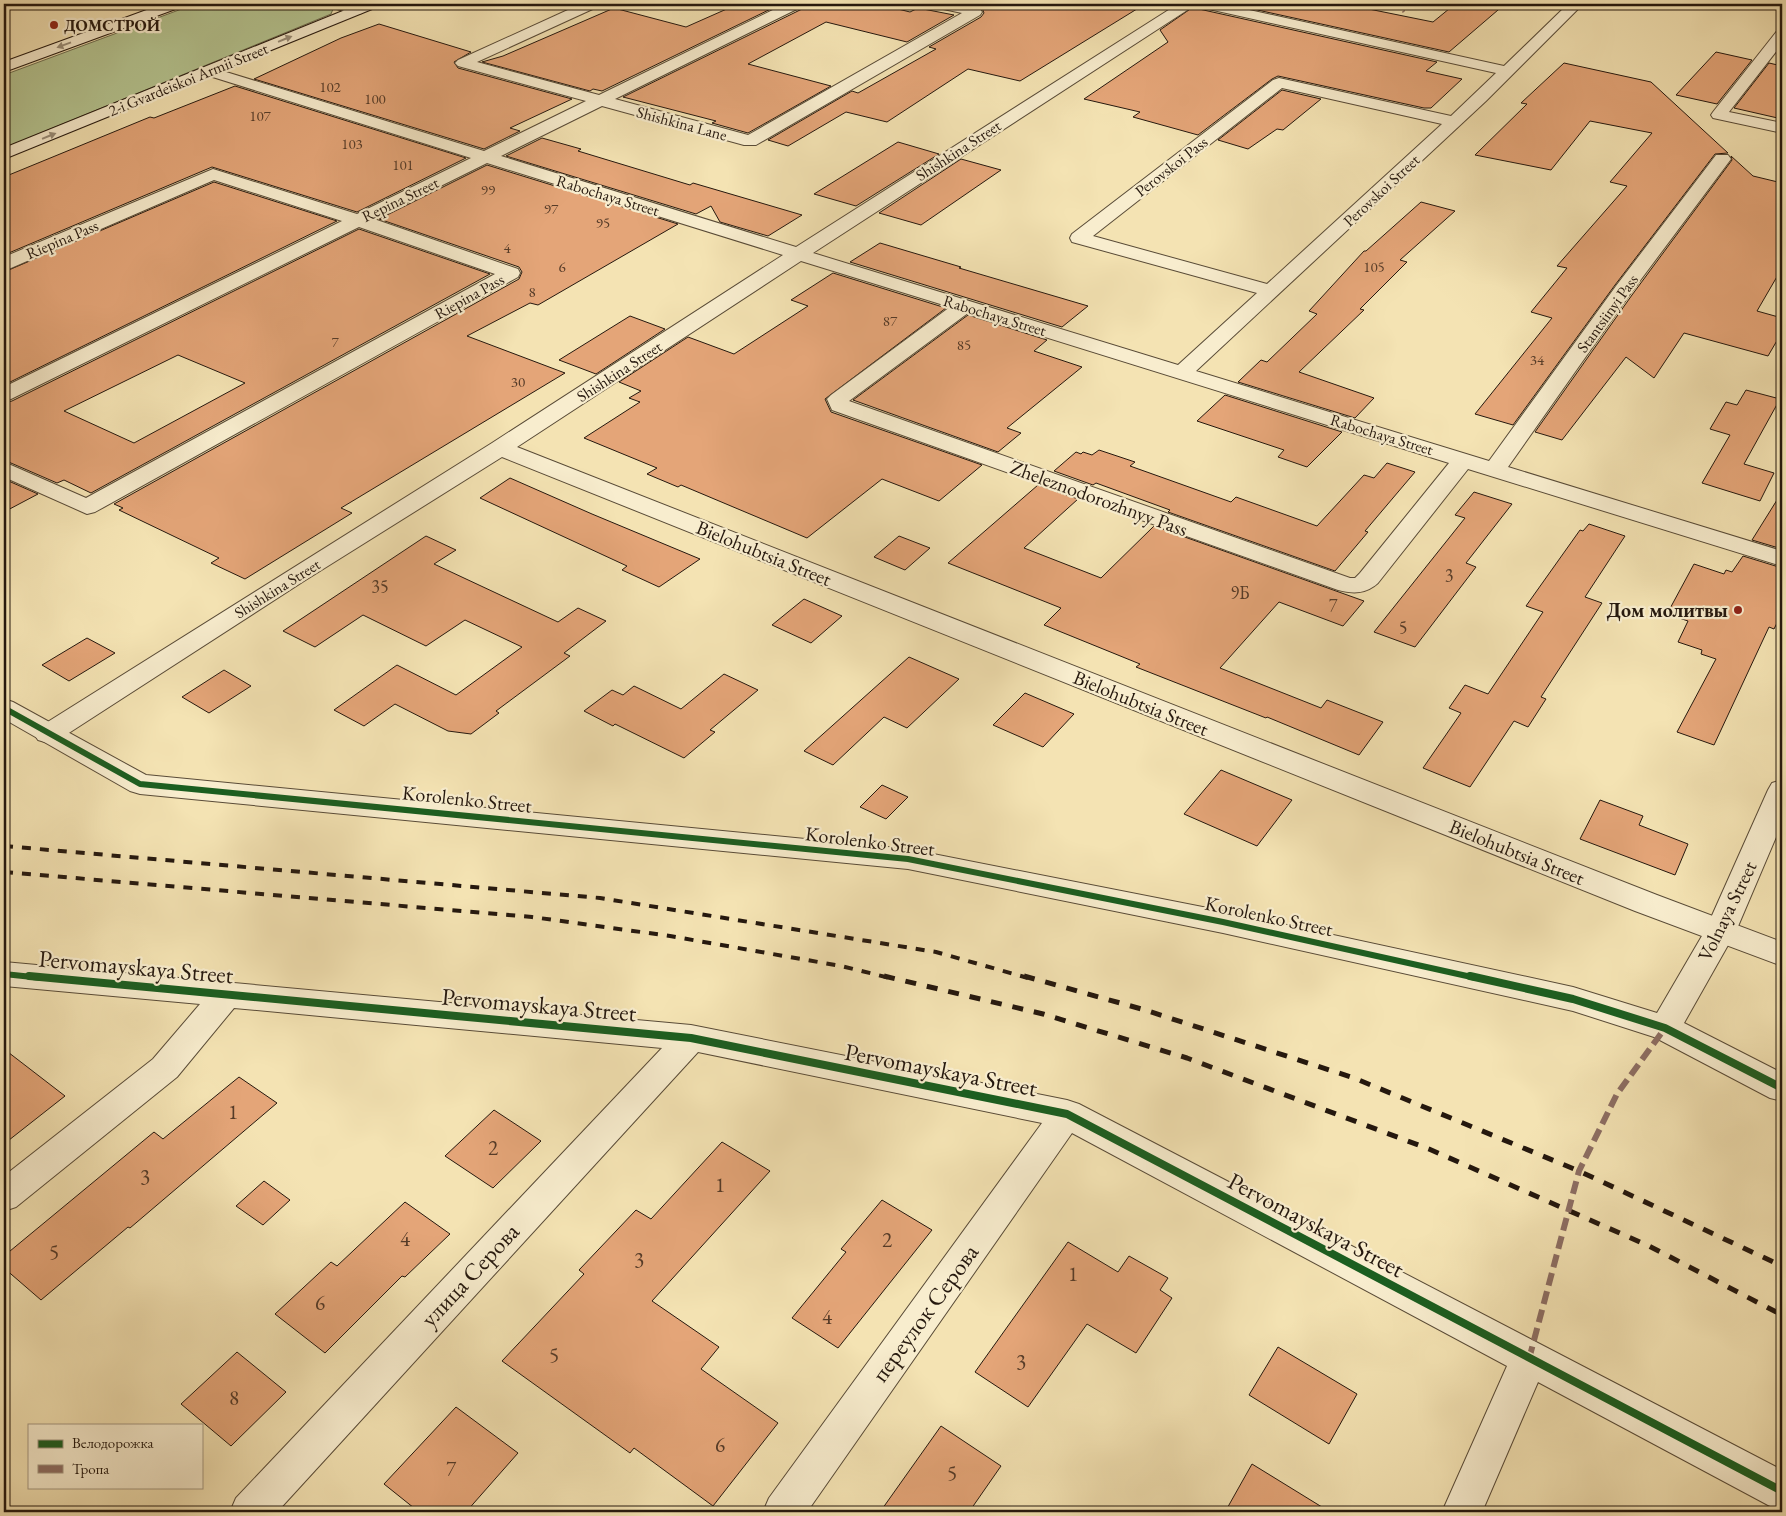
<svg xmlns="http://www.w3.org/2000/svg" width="1786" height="1516" font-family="'EB Garamond',serif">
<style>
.green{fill:#b5c591;stroke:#6d6e50}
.building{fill:#e4a578;stroke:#25180e;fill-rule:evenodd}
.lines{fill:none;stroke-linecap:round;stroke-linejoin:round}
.minor-casing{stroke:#594b37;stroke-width:2}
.tertiary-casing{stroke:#594b37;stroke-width:2}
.secondary-casing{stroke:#25180e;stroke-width:2}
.minor{fill:#f8edce;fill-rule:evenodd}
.tertiary{fill:#f8edce;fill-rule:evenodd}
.secondary{fill:#f8edce;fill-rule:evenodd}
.rail-far1{stroke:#25180e;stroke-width:4;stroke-dasharray:9 9;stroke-linecap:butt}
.rail{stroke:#25180e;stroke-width:5;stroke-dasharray:11 11;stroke-linecap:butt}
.quiet-far1{stroke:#8d6e63;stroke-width:3;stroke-dasharray:5.5 3;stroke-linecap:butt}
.quiet{stroke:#8d6e63;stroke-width:6;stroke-dasharray:13 6;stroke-linecap:butt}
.cycleway-far1-casing{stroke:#f8edce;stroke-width:9}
.cycleway-casing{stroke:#f8edce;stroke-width:11}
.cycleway-far1{stroke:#1b5e20;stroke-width:6}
.cycleway{stroke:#1b5e20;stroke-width:8}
.oneway{fill:#998d78}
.poi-dot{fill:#8f2418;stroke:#f8edce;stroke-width:2}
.labels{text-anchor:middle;stroke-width:4.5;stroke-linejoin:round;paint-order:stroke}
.far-number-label{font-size:15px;fill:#553b28}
.far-poi-label{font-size:16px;font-weight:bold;fill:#25180e;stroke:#f8edce;text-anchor:start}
.far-street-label{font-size:16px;fill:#25180e;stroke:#f8edce}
.number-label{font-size:18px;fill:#553b28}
.street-label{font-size:20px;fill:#25180e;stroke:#f8edce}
.poi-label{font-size:20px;font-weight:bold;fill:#25180e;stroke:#f8edce;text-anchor:end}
.near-number-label{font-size:21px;fill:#553b28}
.near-street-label{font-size:24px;fill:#25180e;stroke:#f8edce}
</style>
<rect width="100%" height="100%" fill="#f4e3b3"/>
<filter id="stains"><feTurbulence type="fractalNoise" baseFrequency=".004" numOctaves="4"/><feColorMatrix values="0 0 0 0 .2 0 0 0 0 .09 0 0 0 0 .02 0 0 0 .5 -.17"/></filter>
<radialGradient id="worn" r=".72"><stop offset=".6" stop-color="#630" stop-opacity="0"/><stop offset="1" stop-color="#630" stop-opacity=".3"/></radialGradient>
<path class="green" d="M195,4H314L333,9L331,14L4,148V75Z"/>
<g class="building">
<path d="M738,4H781L602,91L593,89L590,91L482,62L503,56L614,8L686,27Z"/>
<path d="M805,4H878L910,12L918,8L954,15L907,42L826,22L748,64L831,86L748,133L712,123L716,121L623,97L802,9Z"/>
<path d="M990,4H1145L1020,81L968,69L887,122L846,112L788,146L768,140L852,91L858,93L936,49L929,47L981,17L984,13L982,8Z"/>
<path d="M1230,4H1344L1433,22L1455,4H1505L1449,52Z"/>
<path d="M1196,5L1199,9L1437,62L1426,71L1462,79L1431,108H1424L1278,76L1272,79L1198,135L1133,117L1140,112L1084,99L1168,42L1160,30Z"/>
<path d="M379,24L471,52L454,62L458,68L572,99L510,128L520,131L484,149L254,79L341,38Z"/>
<path d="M1716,52L1752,60L1717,104L1676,95Z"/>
<path d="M1564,63L1651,82L1728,153L1715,154L1615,285L1513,425L1475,414L1552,318L1531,312L1567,268L1557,266L1627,186L1610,182L1652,133L1590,121L1551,170L1475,155L1527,104L1521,103Z"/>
<path d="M1769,63L1782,66V119L1734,108Z"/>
<path d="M235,86L466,158L357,212L212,167L4,255V177L150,117L154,118Z"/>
<path d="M1282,90L1321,99L1283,130L1277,129L1248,149L1218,140Z"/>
<path d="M542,138L581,149L578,151L690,185L693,183L802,215L768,236L720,222L711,206L696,214L506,156Z"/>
<path d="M898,142L939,154L856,206L814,194Z"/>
<path d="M1731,156L1753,176L1782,183V268L1757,311L1782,318V332L1768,356L1684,333L1654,378L1626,357L1562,440L1535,432L1632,295L1732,160Z"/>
<path d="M961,159L1001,170L921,225L879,213Z"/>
<path d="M487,165L678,224L538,305L530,303L467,336L565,373L341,508L352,513L245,579L211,563L219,558L119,510L123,508L114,504L519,279L522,272L519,267L379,219Z"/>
<path d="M214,182L337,221L4,385V272Z"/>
<path d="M1421,202L1455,211L1400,260L1407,262L1360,309L1364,310L1299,372L1374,398L1355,418L1238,382L1261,360L1267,362L1317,314L1309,311L1364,251H1366Z"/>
<path d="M359,229L490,274L91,493L64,480L57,483L4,460V403L12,401ZM178,355L245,383L134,443L64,411Z"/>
<path d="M880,243L961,267L959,268L1088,306L1062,327L850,262Z"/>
<path d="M833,273L946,308L825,399L831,412L982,465L939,501L882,479L807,538L681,485L678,487L647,474L657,468L584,438L640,402L629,398L641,391L619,382L688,337L734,354L808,306L791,300Z"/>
<path d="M968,315L1047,340L1034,351L1082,367L1007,428L1021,433L998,452L853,400Z"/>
<path d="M630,316L665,329L596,374L559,360Z"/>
<path d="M1746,390L1780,399L1744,464L1774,473L1760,501L1702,483L1730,435L1710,429L1726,402L1737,405Z"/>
<path d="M1225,395L1342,432L1307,467L1278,457L1284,450L1197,421Z"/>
<path d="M1099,450L1135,462L1130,466L1231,502L1236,497L1317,526L1364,475L1374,478L1387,463L1415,472L1365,531L1368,532L1335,571L1168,512L1170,510L1096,483L1093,485L1054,471L1076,452L1081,454L1083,452L1092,455Z"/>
<path d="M510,478L592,514L700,559L659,587L622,570L627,566L480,498Z"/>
<path d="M4,479L38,494L4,512Z"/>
<path d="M1038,485L1078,499L1024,548L1101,578L1154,526L1364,601L1343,626L1279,602L1220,668L1321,708L1327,700L1383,722L1359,755L1267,717L1266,718L1136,667L1140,664L1044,625L1061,608L948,563Z"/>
<path d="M1474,492L1512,504L1466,563L1476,567L1415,647L1374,632L1465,518L1455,515Z"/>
<path d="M1782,492V549L1752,540Z"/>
<path d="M1589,524L1625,536L1585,597L1602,603L1541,697L1546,699L1528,727L1514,721L1470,787L1423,768L1461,713L1449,708L1465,685L1488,694L1543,612L1526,606L1580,530L1583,531Z"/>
<path d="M426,536L456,550L434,564L558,622L578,608L606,621L564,653L570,656L496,711L499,713L471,734L448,731L395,704L364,726L334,710L397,665L456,695L522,647L465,620L426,646L363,615L315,647L283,631Z"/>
<path d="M899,536L930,548L905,570L874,557Z"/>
<path d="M1743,556L1782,568V613L1774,629L1769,627L1714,745L1677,732L1716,659L1701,654L1702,650L1678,642L1688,621L1667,614L1694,564L1724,574L1726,570L1732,572Z"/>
<path d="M804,599L842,616L811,643L772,625Z"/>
<path d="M87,638L115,653L69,681L42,665Z"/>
<path d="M909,657L959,679L907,728L884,717L833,765L804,751Z"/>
<path d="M224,670L251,686L209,713L182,697Z"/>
<path d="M724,674L758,690L710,730L715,732L684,758L615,724L613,726L584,711L612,690L623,695L634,686L681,709Z"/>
<path d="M1025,693L1074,714L1043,747L993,725Z"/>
<path d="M1221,770L1292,800L1257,846L1184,814Z"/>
<path d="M882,785L908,797L886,819L860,807Z"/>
<path d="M1600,800L1643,816L1639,825L1688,844L1675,875L1580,839Z"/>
<path d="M4,1049L65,1096L4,1144Z"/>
<path d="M239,1077L277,1103L130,1228L128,1227L41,1300L4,1268V1256L154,1132L163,1139Z"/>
<path d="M494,1110L541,1141L493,1188L445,1156Z"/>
<path d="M722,1142L770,1171L652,1301L719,1347L701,1369L778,1423L713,1506L634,1448L630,1453L502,1361L584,1274L579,1270L636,1210L651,1219Z"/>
<path d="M264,1181L290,1200L263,1225L236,1206Z"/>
<path d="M882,1200L932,1230L838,1348L792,1318L846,1252L841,1249Z"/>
<path d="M405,1202L450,1234L405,1277L402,1276L325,1353L275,1314L331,1262L337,1266Z"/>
<path d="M1068,1242L1118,1272L1129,1256L1168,1278L1160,1290L1172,1298L1136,1353L1087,1324L1028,1407L975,1372Z"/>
<path d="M1278,1347L1357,1394L1329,1444L1249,1395Z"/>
<path d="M237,1352L286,1392L231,1446L181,1404Z"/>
<path d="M456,1407L518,1453L466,1512H419L384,1484Z"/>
<path d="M941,1426L1001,1466L969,1512H880Z"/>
<path d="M1252,1464L1330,1512H1225Z"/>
</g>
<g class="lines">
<g class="minor-casing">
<g id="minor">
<path d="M326,4H349L362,7L364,10L362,13L357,14L328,7Z"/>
<path d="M581,4H599L597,7L477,62L599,95L785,4H803L801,7L615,99L748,135L962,13L934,7L932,4H957L980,9L982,12L980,15L756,145H744L602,106L501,156L796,247L1178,4H1194L1192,7L813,253L1178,365L1257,293L1072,242L1070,238L1072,234L1273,80L1279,78L1451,116L1496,73L1204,8L1199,7L1197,4H1222L1504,66L1568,4H1583L1486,101L1196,371L1489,461L1616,286L1716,155H1728L1731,159L1728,163L1630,294L1508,467L1782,551V566L1468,469L1378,583C1366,594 1353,594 1338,590L832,410L827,399L831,395L950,307L801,261L517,447L1657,895L1782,942V966L1635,911L502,457L304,581L58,740L48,743L38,740L34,734L38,728L492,443L783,255L487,163L374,219L518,269L520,273L518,277L95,512L87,514L4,477V462L86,498L495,274L359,227L11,399L4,401V387L342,221L214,180L11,268L4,270V257L213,169L357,214L471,158L203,74L200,71L203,68H213L484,151L586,101L458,66L455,63L458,60ZM1282,88L1442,124L1267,284L1093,236ZM968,313L1449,463L1360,573L1355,578H1350L849,401Z"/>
<path d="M1782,30V44L1729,112L1782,123V133L1713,118L1711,115L1713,112L1777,31Z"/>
<path d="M4,962L691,1025L1067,1100L1079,1104L1782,1470V1511L1768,1505L1538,1382L1482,1512H1442L1507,1366L1072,1133L807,1512H763L769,1498L1042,1123L698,1052L277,1512H230L236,1498L662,1048L234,1008L177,1077L16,1207L4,1211V1176L153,1059L200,1004L4,986Z"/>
</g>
</g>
<g class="tertiary-casing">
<path id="tertiary" d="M4,699L13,702L146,775L908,849L1223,911L1573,987L1657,1013L1706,929L1768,790L1772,783L1782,780V823L1736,931L1684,1023L1782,1073V1101L1770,1098L1654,1037L1573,1011L1223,933L908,869L140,794L130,791L4,719Z"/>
</g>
<g class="secondary-casing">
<g id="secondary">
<path d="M163,4H183L181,7L4,72V62Z"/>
<path d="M360,4H379L377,7L4,159V148Z"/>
</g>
</g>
<use href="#minor" class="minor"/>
<use href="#tertiary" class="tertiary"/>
<use href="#secondary" class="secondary"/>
<g class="rail-far1">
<path d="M4,846L600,898L936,952L1028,978"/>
<path d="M4,872L532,917L670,936L841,966L890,978"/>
</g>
<g class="rail">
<path d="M884,976L1043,1014L1187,1058L1429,1149L1649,1246L1782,1315"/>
<path d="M1024,976L1145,1010L1354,1078L1579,1171L1782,1266"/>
</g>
<path class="quiet-far1" d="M1398,4L1404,12"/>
<path class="quiet" d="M1529,1359L1579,1171L1617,1094L1665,1028"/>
<g class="cycleway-far1-casing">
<g id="cycleway-far1">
<path d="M4,708L140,784L908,859L1223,922L1476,978"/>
<path d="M4,974L42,978"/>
</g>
</g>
<g class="cycleway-casing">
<g id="cycleway">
<path d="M29,976L691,1038L1067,1114L1782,1491"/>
<path d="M1470,976L1573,999L1665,1028L1782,1088"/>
</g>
</g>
<use href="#cycleway-far1" class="cycleway-far1"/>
<use href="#cycleway" class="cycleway"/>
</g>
<defs><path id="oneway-solid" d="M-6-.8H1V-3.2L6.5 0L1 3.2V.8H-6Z" transform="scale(1.25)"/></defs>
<g class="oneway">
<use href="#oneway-solid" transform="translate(285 39) rotate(-22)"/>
<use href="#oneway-solid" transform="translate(64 45) rotate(160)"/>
<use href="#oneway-solid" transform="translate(49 136) rotate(-22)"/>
</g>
<g class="poi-dot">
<circle cx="54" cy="25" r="5"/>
<circle cx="1738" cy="610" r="5"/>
</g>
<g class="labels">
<g class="far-number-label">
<text x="330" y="92">102</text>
<text x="375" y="104">100</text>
<text x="260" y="121">107</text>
<text x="352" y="149">103</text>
<text x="403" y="170">101</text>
<text x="488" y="195">99</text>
<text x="551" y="214">97</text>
<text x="603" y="228">95</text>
<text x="507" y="253">4</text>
<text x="562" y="272">6</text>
<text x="1374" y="272">105</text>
<text x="532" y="297">8</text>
<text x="890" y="326">87</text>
<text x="335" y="347">7</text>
<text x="964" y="350">85</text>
<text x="1537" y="365">34</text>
<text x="518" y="387">30</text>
</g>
<g class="far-poi-label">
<text x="64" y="31">ДОМСТРОЙ</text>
</g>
<g class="far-street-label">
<text transform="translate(188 79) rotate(-22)" y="6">2-i Gvardeiskoi Armii Street</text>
<text transform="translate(682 123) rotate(15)" y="6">Shishkina Lane</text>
<text transform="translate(958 150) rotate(-33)" y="6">Shishkina Street</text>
<text transform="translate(1171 166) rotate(-38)" y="6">Perovskoi Pass</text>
<text transform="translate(1381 190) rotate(-43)" y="6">Perovskoi Street</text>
<text transform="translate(608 195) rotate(17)" y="6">Rabochaya Street</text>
<text transform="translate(400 199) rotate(-26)" y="6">Repina Street</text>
<text transform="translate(62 239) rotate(-23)" y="6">Riepina Pass</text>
<text transform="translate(469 296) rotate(-29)" y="6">Riepina Pass</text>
<text transform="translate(1607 313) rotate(-54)" y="6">Stantsiinyi Pass</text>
<text transform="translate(995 315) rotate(17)" y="6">Rabochaya Street</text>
<text transform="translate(619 371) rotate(-33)" y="6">Shishkina Street</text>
<text transform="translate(1382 434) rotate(17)" y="6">Rabochaya Street</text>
<text transform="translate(277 588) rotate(-32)" y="6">Shishkina Street</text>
</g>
<g class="number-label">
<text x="1449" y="582">3</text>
<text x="380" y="593">35</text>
<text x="1240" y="599">9Б</text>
<text x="1333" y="612">7</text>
<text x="1403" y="634">5</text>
</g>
<g class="street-label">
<text transform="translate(1099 498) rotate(20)" y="7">Zheleznodorozhnyy Pass</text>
<text transform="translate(764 553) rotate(22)" y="7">Bielohubtsia Street</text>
<text transform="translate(1141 703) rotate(22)" y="7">Bielohubtsia Street</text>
<text transform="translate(467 799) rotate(6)" y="7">Korolenko Street</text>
<text transform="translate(870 841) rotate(7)" y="7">Korolenko Street</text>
<text transform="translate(1517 852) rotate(22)" y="7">Bielohubtsia Street</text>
<text transform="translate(1727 911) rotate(-64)" y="7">Volnaya Street</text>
<text transform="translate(1269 916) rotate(12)" y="7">Korolenko Street</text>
</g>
<g class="poi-label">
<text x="1728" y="617">Дом молитвы</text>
</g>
<g class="near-number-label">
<text x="233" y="1119">1</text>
<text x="493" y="1155">2</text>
<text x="145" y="1184">3</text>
<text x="720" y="1192">1</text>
<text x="405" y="1246">4</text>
<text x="887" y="1247">2</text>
<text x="54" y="1259">5</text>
<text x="639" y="1267">3</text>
<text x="1073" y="1281">1</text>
<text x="320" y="1310">6</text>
<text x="827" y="1324">4</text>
<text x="554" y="1362">5</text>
<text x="1021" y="1369">3</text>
<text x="234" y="1405">8</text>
<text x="720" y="1452">6</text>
<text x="451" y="1476">7</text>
<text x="952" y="1480">5</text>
</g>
<g class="near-street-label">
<text transform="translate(136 967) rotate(5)" y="8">Pervomayskaya Street</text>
<text transform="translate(539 1005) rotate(5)" y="8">Pervomayskaya Street</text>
<text transform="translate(941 1070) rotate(11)" y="8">Pervomayskaya Street</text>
<text transform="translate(1316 1225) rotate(28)" y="8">Pervomayskaya Street</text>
<text transform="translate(470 1275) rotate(-47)" y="8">улица Серова</text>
<text transform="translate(925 1313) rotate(-54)" y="8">переулок Серова</text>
</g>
</g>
<rect width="1786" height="1516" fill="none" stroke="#f4e3b3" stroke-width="20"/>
<rect x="5" y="5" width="1776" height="1506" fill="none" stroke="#25180e" stroke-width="2.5"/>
<rect x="10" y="10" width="1766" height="1496" fill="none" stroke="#25180e"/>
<rect x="28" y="1424" width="175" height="65" fill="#f8edce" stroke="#a49881"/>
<rect x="38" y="1440" width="25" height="8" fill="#1b5e20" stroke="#a49881"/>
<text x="72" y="1448" font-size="15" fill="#25180e">Велодорожка</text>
<rect x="38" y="1465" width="25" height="8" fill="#8d6e63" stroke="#a49881"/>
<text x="72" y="1474" font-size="15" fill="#25180e">Тропа</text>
<rect width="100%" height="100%" filter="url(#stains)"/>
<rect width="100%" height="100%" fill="url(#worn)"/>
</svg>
